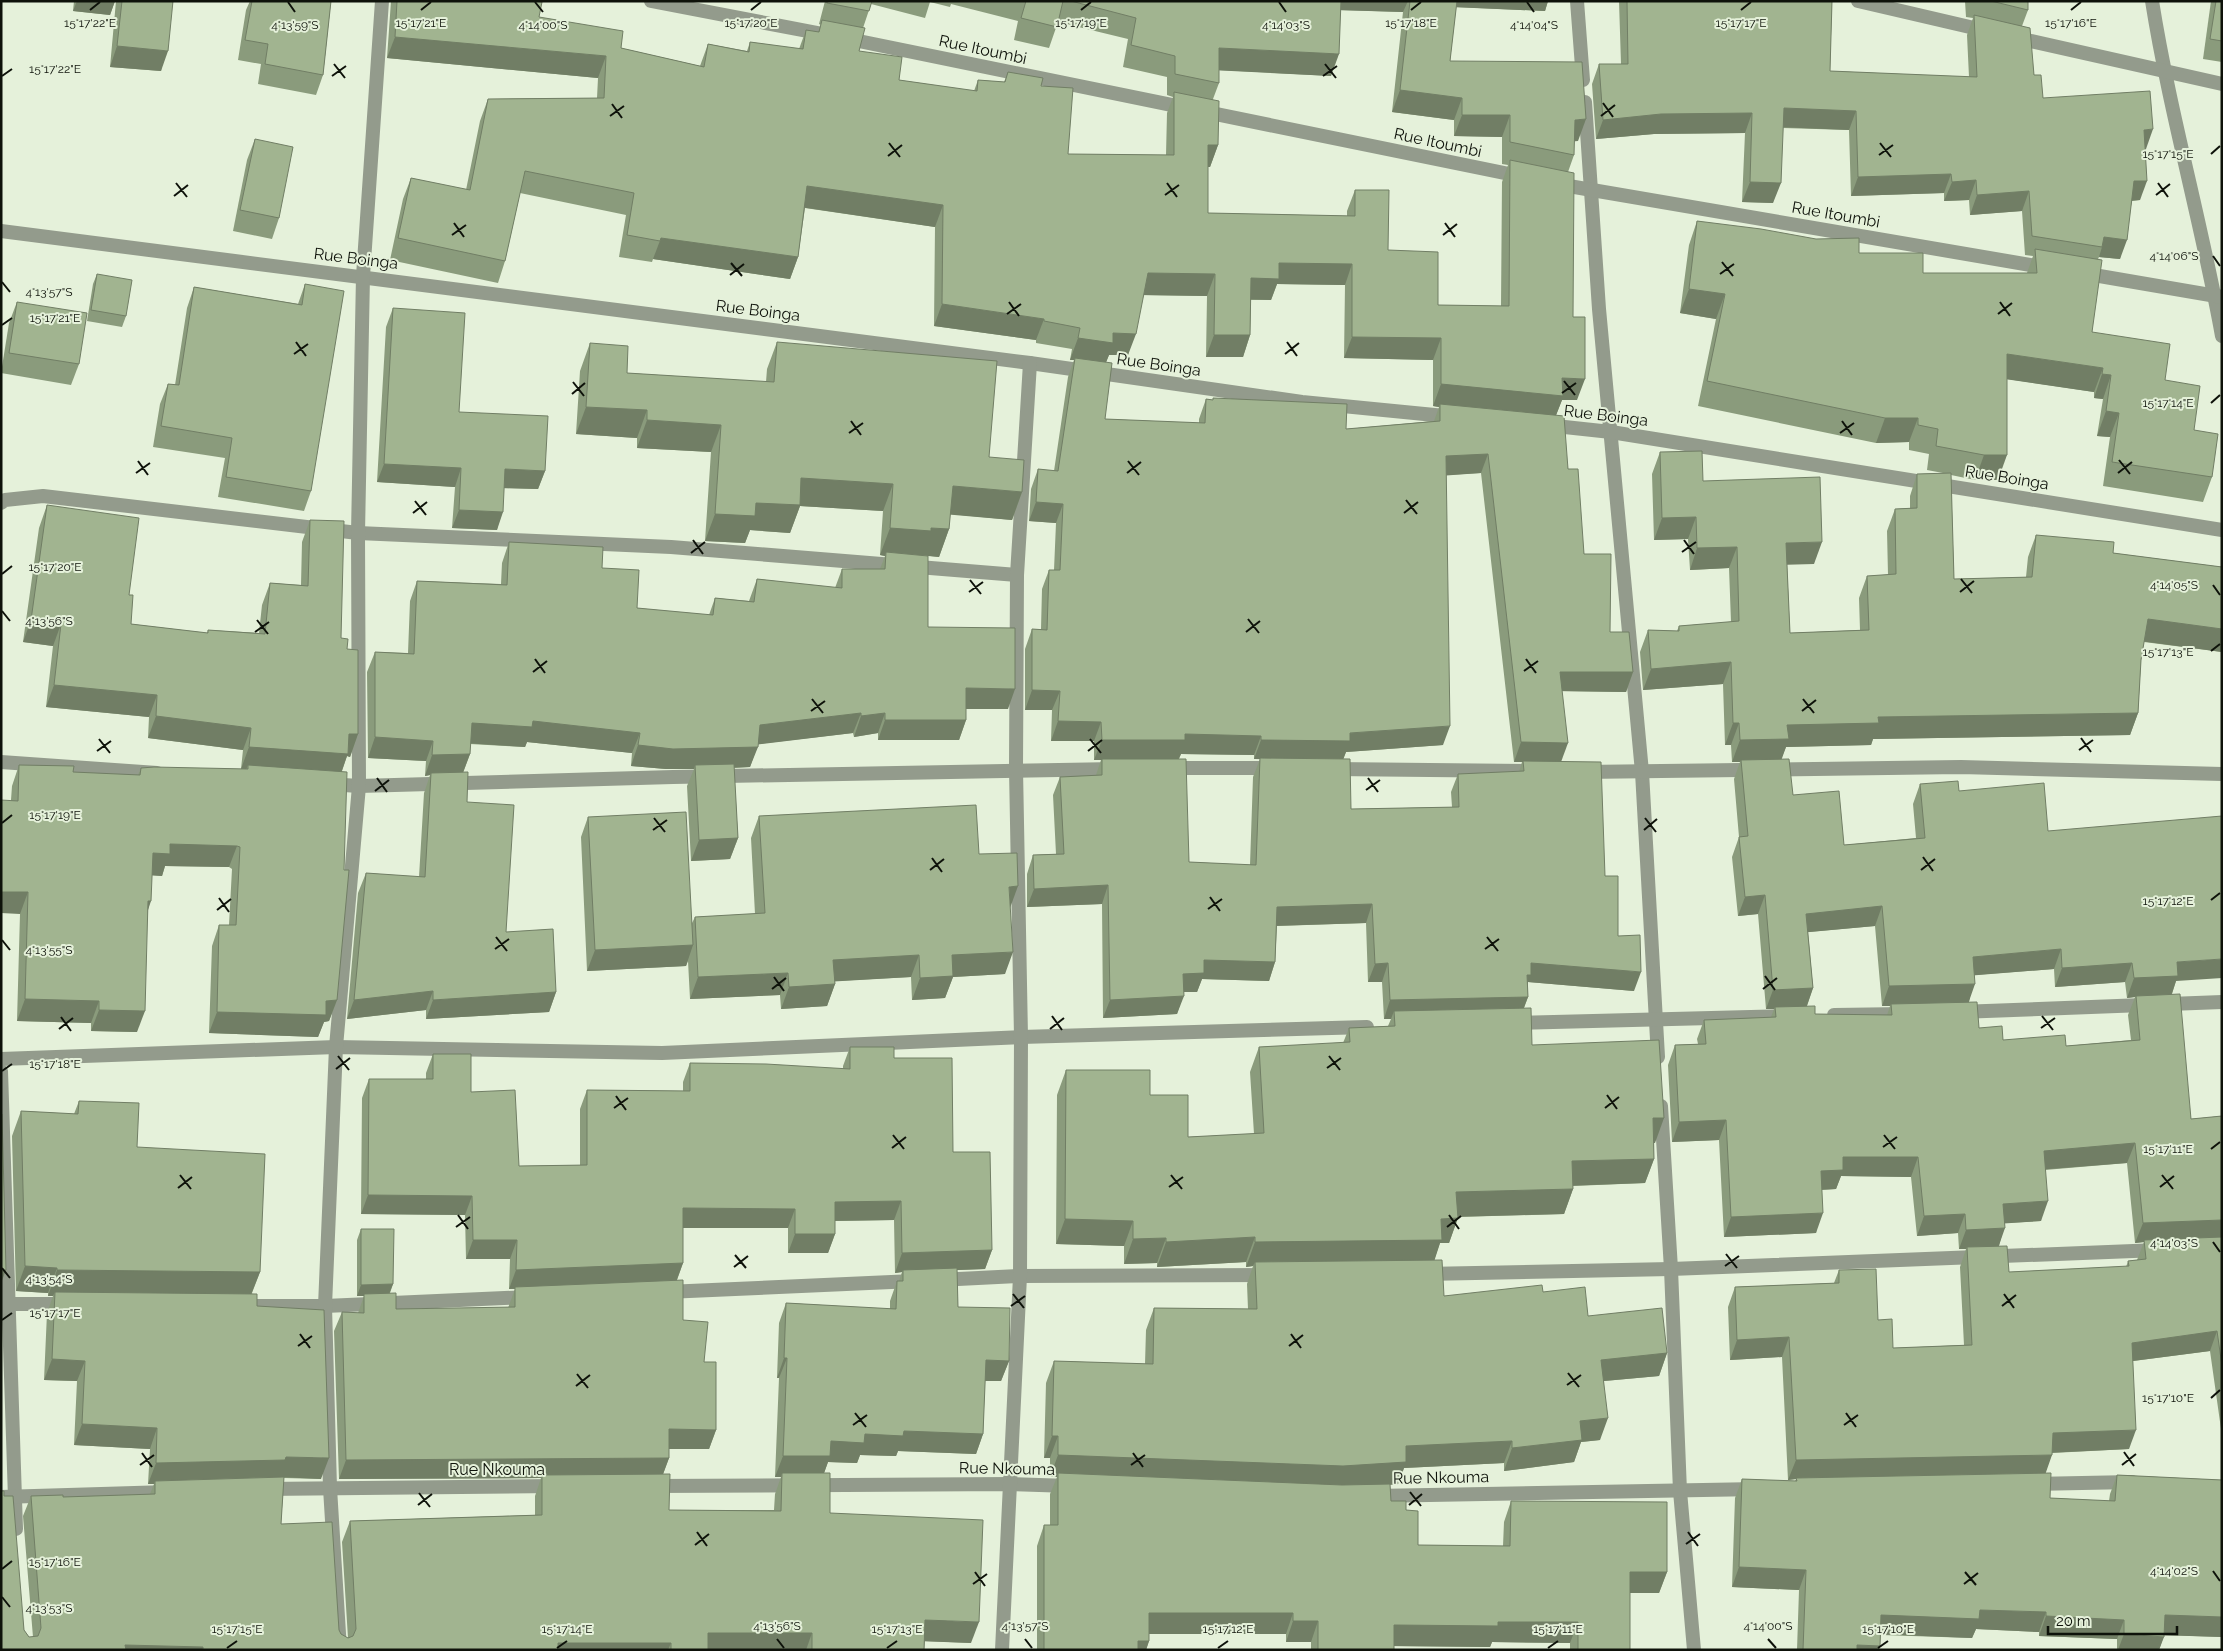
<svg xmlns="http://www.w3.org/2000/svg" width="2223" height="1651" font-family="Raleway,sans-serif">
<style>
.lines{fill:none;stroke-linecap:round;stroke-linejoin:round}
.minor{stroke:#939b8c;stroke-width:14}
.wall{fill:#8a9b7c;fill-rule:evenodd}
.shaded-wall{fill:#717e65}
.building{fill:#a1b490;stroke:#717e65}
.ticks{fill:none;stroke:#0e120a;stroke-width:2}
.labels{text-anchor:middle;stroke-width:4;stroke-linejoin:round;paint-order:stroke}
.street-label{font-size:16px;fill:#0e120a;stroke:#e5f1da}
.ticks-label{font-size:12px;text-anchor:middle;fill:#0e120a;stroke:#e5f1da;stroke-width:4;stroke-linejoin:round;paint-order:stroke}
</style>
<rect width="100%" height="100%" fill="#e5f1da"/>
<g class="lines">
<g class="minor">
<path d="M651,1L823,34"/>
<path d="M1577,1L1583,80"/>
<path d="M1858,1L1987,31"/>
<path d="M2152,1C2170,114 2202,224 2222,336"/>
<path d="M2013,37L2222,84"/>
<path d="M844,38L1524,177"/>
<path d="M1585,102L1599,309L1642,772L1658,1057"/>
<path d="M1557,184L2048,268"/>
<path d="M1,231L1030,363L1302,402L1455,417"/>
<path d="M2082,273L2222,297"/>
<path d="M1546,425L1611,432L2222,530"/>
<path d="M1,503L5,500L43,496L358,533L671,547L1017,575"/>
<path d="M1,762L157,773"/>
<path d="M1168,768H1274"/>
<path d="M1333,769L1536,771"/>
<path d="M1583,772L1961,767L2222,774"/>
<path d="M328,784L359,786L673,777L1116,769"/>
<path d="M1959,1012L2222,1002"/>
<path d="M1834,1015L1905,1014"/>
<path d="M1514,1023L1790,1016"/>
<path d="M1,1059L336,1047L662,1053L1021,1037L1367,1027"/>
<path d="M1,1071L16,1529"/>
<path d="M1661,1106L1671,1269L1680,1491L1694,1650"/>
<path d="M1425,1274L1671,1269L2159,1250"/>
<path d="M938,1280L1020,1276L1269,1275"/>
<path d="M666,1292L914,1281"/>
<path d="M1,1304H67"/>
<path d="M239,1306H325L529,1297"/>
<path d="M2031,1484L2132,1482"/>
<path d="M652,1486L1012,1484L1070,1486"/>
<path d="M264,1489L555,1486"/>
<path d="M1374,1496L1758,1489"/>
<path d="M1,1497L168,1492"/>
<path d="M340,1650L330,1488L325,1306L336,1047L359,786L358,533L363,276L382,1"/>
<path d="M1002,1650L1020,1276L1021,1037L1016,769L1017,575L1030,363"/>
</g>
</g>
<g class="wall">
<path d="M74,1H115L110,15L73,11Z"/>
<path d="M116,1H173L161,71L110,67Z"/>
<path d="M250,1H331L323,75L316,95L258,84L261,64L238,60L246,10Z"/>
<path d="M391,1H536L539,17L621,48L700,66L708,44L747,51L750,42L799,49L806,30L818,32L821,25L819,24L825,1H1548L1545,11L1456,7L1450,61L1578,141H1574V155L1568,172L1573,317L1577,400H1562L1556,415L1568,469L1584,554L1610,632L1633,672L1626,692L1562,691L1561,761L1605,876L1618,936L1634,991L1528,982V997L1524,1008L1532,1045L1655,1143H1654V1159L1645,1183L1573,1186V1189L1564,1214L1458,1217L1449,1243H1440L1434,1260L1444,1296L1543,1292L1588,1316L1667,1353L1659,1376L1604,1381L1600,1440L1581,1442L1574,1462L1504,1471V1463L1404,1468L1398,1484L1390,1485L1391,1501L1406,1510L1418,1545L1503,1546L1504,1522L1511,1501L1667,1572L1659,1593H1630V1650H1570V1643L1492,1642L1490,1647L1394,1646V1650H1311V1642H1286V1634H1149V1641L1146,1650H1037V1546L1044,1525H1050V1494L1057,1477H1050V1458H1044L1046,1383L1054,1361L1145,1364L1146,1330L1154,1308L1248,1309L1247,1284L1253,1266L1246,1267V1262L1157,1267V1263L1124,1264V1246L1056,1244L1057,1095L1066,1070L1150,1095L1188,1137L1254,1134L1250,1072L1259,1047L1343,1043L1349,1028L1388,1026L1391,1019H1384L1382,982H1368L1366,923L1277,926L1275,962L1269,981L1202,979L1197,992H1184L1177,1014L1103,1018L1102,904L1027,907V874L1033,855L1056,854L1053,795L1060,777L1096,775L1101,760H1094V741H1051L1052,710H1025V649L1032,629H1041L1042,589L1049,570H1054L1056,523L1029,521L1031,489L1038,469L1054,471L1068,377L1074,360H1070L1072,349L1036,343V340L934,326L935,227L805,208L798,257L790,279L653,259L652,262L619,257L626,215L520,193L505,261L498,283L390,260L403,199L411,178L466,190L480,121L488,99L597,98L598,78L387,58ZM930,2L950,7L951,4L1018,21L1014,40L1049,48L1058,22L1128,39L1123,67L1167,77V95L1173,97L1167,113L1166,155L1068,154L1041,86L1008,72L1004,82L978,80L974,91L899,80L859,51L863,28L871,4L925,18ZM1341,10L1403,12L1392,112L1454,120V136L1502,137V164L1508,165L1502,182L1501,306L1438,305L1388,250L1355,190L1347,211V216L1208,213V167H1210L1218,145L1213,99L1219,83V70L1331,76ZM1277,284L1345,285L1344,358L1433,360V406L1439,407L1434,421L1346,429L1213,398V400L1206,399L1199,419V423L1105,419L1106,362L1109,355H1128L1143,295L1207,296L1206,357H1243L1250,335L1251,300H1271ZM1481,473L1514,762H1522L1519,772L1458,774L1451,792L1452,807L1351,809L1343,759L1346,752L1443,745L1446,475ZM1181,754L1254,755V759H1260L1253,777L1250,865L1189,862L1179,759Z"/>
<path d="M1619,1H1832L1830,71L1969,77L1967,35L1973,18L1966,17L1965,1H2028V10L2022,26L2034,75L2043,98L2146,149H2145L2140,200L2132,201L2120,259L2099,257L2098,259L2092,332L2165,380L2194,430L2212,477L2203,502L2103,486L2110,437L2097,436L2103,399L2094,398V392L2007,379L1998,480H1975L1951,475L1954,579L2026,577L2028,557L2036,535L2113,553L2222,567V652L2144,642L2141,660L2138,713L2130,735L1873,739L1871,745L1786,747L1781,759L1793,795L1844,845L1916,838L1913,804L1920,784L1959,791L2048,831L2176,981L2172,994L2191,1119L2222,1116V1436L2210,1351L2133,1361L2129,1449L2052,1453L2045,1473L2050,1498L2109,1501L2110,1494L2117,1475L2222,1480V1637L2164,1635L2159,1650H2117V1639L2039,1636V1632L1976,1629L1972,1638L1881,1635L1879,1650H1797L1799,1590L1732,1587L1735,1498L1742,1479L1795,1481L1796,1479L1788,1480L1782,1357L1730,1360L1728,1307L1735,1287L1834,1283L1839,1270L1878,1320L1893,1348L1964,1345L1960,1267L1966,1249H1959L1958,1233L1917,1236L1911,1177L1841,1176L1836,1189L1822,1190L1816,1233L1724,1237L1719,1140L1672,1142L1668,1065L1675,1045L1698,1044L1697,1039L1704,1020L1771,1017L1774,1009H1766L1758,914L1738,916L1732,857L1739,837L1734,779L1740,762H1732L1731,745H1725L1723,684L1643,690L1640,652L1648,630L1677,631L1679,626L1731,622L1729,568L1690,570L1688,539L1654,540L1652,474L1660,452L1703,481L1814,564H1787L1790,633L1860,630L1859,598L1867,576L1888,575L1887,531L1895,509L1910,508V496L1917,474L1943,473L1927,470L1929,454L1909,450V442L1876,443L1698,406L1716,319L1680,313L1689,245L1697,221L1859,253L1923,273H2027L2033,256L2025,255L2022,211L1970,215L1969,200L1944,201V193L1851,196L1849,130L1783,128L1773,203L1742,202L1745,133L1654,134L1596,139L1592,84L1599,64H1621ZM1875,926L1882,1006H1890L1887,1015L1815,1014L1807,1006L1813,988L1808,932ZM2054,969L2055,987L2125,982L2127,998L2135,997L2128,1015L2131,1040L2066,1046L2003,1040L1979,1028L1969,1002L1974,975ZM2127,1163L2135,1243L2144,1242L2137,1260L2128,1261L2126,1267L2009,1272L1999,1246L2005,1223L2041,1221L2045,1170Z"/>
<path d="M2211,1H2222V62L2203,59Z"/>
<path d="M255,139L279,218L272,239L233,231L247,160Z"/>
<path d="M97,274L126,316L122,327L87,321L93,284Z"/>
<path d="M305,284L311,491L304,511L218,497L225,458L153,447L160,404L168,384L175,385L187,308L194,287L298,304Z"/>
<path d="M17,302L79,364L71,385L1,373L9,323Z"/>
<path d="M393,308L459,412L545,471L538,489L504,488L497,530L452,528L455,487L377,482L386,327Z"/>
<path d="M777,342L989,457L1022,492L1012,520L950,514L949,529L939,557L922,555L928,627L1008,709H966V720L959,740H878V733L854,737L853,733L758,744L750,767L734,768L738,838L730,859L691,861L687,786L694,769H666L631,766L632,753L527,742L525,747L470,744V754L463,773L467,802L506,932L556,992L549,1012L426,1019V1010L347,1019L358,893L366,873L419,877L424,793L430,775L425,776L426,761L368,758L367,672L375,652L408,653L410,601L417,581L501,584L502,563L509,542L602,568L637,608L709,615L715,598L749,601L757,579L835,588L842,569H880L885,556L880,555L883,511L800,506L790,533L750,530L745,543L705,541L711,452L637,448V438L576,434L580,371L590,343L627,373L766,382L767,369Z"/>
<path d="M47,505L129,595L131,624L207,633L208,630L259,633L262,605L270,583L301,585L302,542L310,520L341,638L347,649L358,734L350,757L347,756L342,771L337,1000L329,1021L324,1022L318,1037L209,1033L212,946L219,925H229L232,869L229,867L165,866L162,876L152,875L148,910L137,1032L91,1031V1023L17,1021L20,914L11,800L12,786L19,765L73,772L138,775L141,768L241,769L243,750L148,738L149,717L46,707L53,646L23,642L39,528Z"/>
<path d="M759,816L979,854L1010,907L1005,974L953,977L945,998L912,1000L911,977L835,981V984L827,1006L781,1009L780,995L690,999L688,961L686,966L587,971L581,837L588,817L692,923L695,917L755,914L751,838Z"/>
<path d="M850,1047L894,1058L953,1152L992,1250L985,1269L957,1270L958,1307L1009,1361L1001,1381H985L983,1434L976,1454L898,1451L896,1456L860,1455L857,1463L828,1462L824,1473L830,1513L971,1643L925,1641L924,1650H1L4,1496L24,1630L29,1637H33L23,1516L31,1496L63,1497L150,1494L154,1484H148L150,1449L74,1445L77,1381L44,1380L47,1313L53,1296H48V1293L16,1291L12,1136L21,1111L74,1114L79,1101L137,1147L260,1272L252,1293L321,1479L284,1478L281,1524L339,1630L341,1634L348,1638L342,1542L350,1521L535,1515V1496L541,1478L339,1479L334,1331L342,1312L358,1313L364,1296H357V1240L361,1229L393,1284L390,1293L396,1309L508,1308L515,1289H509L510,1259H466L465,1215L361,1214L362,1098L369,1079H426V1073L433,1054L471,1092L519,1166L580,1165V1109L587,1090L683,1091V1082L690,1063L843,1069V1066ZM894,1220L895,1273L902,1272L899,1281H897L890,1301V1309L786,1303L779,1323L777,1378H779L775,1477H781L775,1494L774,1510H669L663,1474L669,1458V1449H709L716,1430L704,1362L683,1320L677,1280L683,1263V1228H788V1253H828L835,1234V1221Z"/>
</g>
<g class="shaded-wall">
<path d="M77,1H115L110,15L73,11Z"/>
<path d="M1337,1H1408L1403,12L1334,10Z"/>
<path d="M1453,1H1548L1545,11L1451,7Z"/>
<path d="M395,37L606,56L598,78L387,58Z"/>
<path d="M117,46L168,51L161,71L110,67Z"/>
<path d="M1219,48L1339,54L1331,76L1211,70Z"/>
<path d="M1400,90L1462,98L1454,120L1392,112Z"/>
<path d="M1784,108L1856,111L1849,130L1777,127Z"/>
<path d="M1752,113L1745,133L1654,134L1596,139L1603,120L1661,114Z"/>
<path d="M1462,115H1510L1502,137L1454,136Z"/>
<path d="M1586,119L1578,141L1567,142L1575,120Z"/>
<path d="M2153,129L2146,149H2136L2144,130Z"/>
<path d="M1208,145H1218L1210,167H1200Z"/>
<path d="M1951,174L1944,193L1851,196L1858,177Z"/>
<path d="M1976,180L1969,200L1944,201L1952,182Z"/>
<path d="M2134,181H2147L2140,200L2127,201Z"/>
<path d="M1750,182L1781,183L1773,203L1742,202Z"/>
<path d="M807,186L943,205L935,227L800,207Z"/>
<path d="M2029,191L2022,211L1970,215L1977,195Z"/>
<path d="M2104,237L2127,240L2120,259L2099,257L2102,247Z"/>
<path d="M661,238L798,257L790,279L653,259Z"/>
<path d="M1279,263L1352,264L1345,285L1277,284L1271,300L1243,299L1251,278Z"/>
<path d="M1148,273L1215,274L1207,296L1140,295Z"/>
<path d="M1689,289L1725,294L1716,319L1680,313Z"/>
<path d="M942,304L1044,319L1036,340L934,326Z"/>
<path d="M1113,333L1136,334L1128,355H1109L1105,365L1075,358L1074,360H1070L1078,338Z"/>
<path d="M1214,335H1250L1243,357H1206Z"/>
<path d="M1352,337L1441,338L1433,360L1344,358Z"/>
<path d="M2007,354L2103,368L2094,392L1998,378Z"/>
<path d="M2102,374L2111,375L2103,399L2094,398Z"/>
<path d="M1562,378L1585,379L1577,400H1562L1555,418L1440,404L1439,407L1433,406L1441,384Z"/>
<path d="M586,407L647,410L637,438L576,434Z"/>
<path d="M2106,411L2119,413L2110,437L2097,436Z"/>
<path d="M1885,418H1918L1909,442L1876,443Z"/>
<path d="M647,420L721,425L711,452L637,448Z"/>
<path d="M1488,454L1481,473L1439,476L1446,456Z"/>
<path d="M1984,455H2007L1998,480H1975Z"/>
<path d="M384,464L461,468L455,487L377,482Z"/>
<path d="M505,469L545,471L538,489L498,488Z"/>
<path d="M801,478L893,484L883,511L800,506L790,533L750,530L745,543L705,541L715,514L756,503Z"/>
<path d="M953,486L1022,492L1012,520L943,514Z"/>
<path d="M1036,502L1063,504L1056,523L1029,521Z"/>
<path d="M459,510L503,512L497,530L452,528Z"/>
<path d="M1696,517L1688,539L1654,540L1662,518Z"/>
<path d="M890,528H931L949,529L939,557L886,552L885,556L880,555Z"/>
<path d="M1822,542L1814,564L1778,565L1786,543Z"/>
<path d="M1737,547L1729,568L1690,570L1697,548Z"/>
<path d="M2148,619L2222,629V652L2140,641Z"/>
<path d="M31,620L61,624L53,646L23,642Z"/>
<path d="M1731,662L1723,684L1643,690L1651,669Z"/>
<path d="M1560,672H1633L1626,692L1553,691Z"/>
<path d="M54,685L157,695L149,717L46,707Z"/>
<path d="M966,688L1015,689L1008,709H959Z"/>
<path d="M1032,690L1060,691L1052,710H1025Z"/>
<path d="M861,713L853,733L753,745L760,725Z"/>
<path d="M885,713L878,733L854,737L861,716Z"/>
<path d="M2138,713L2130,735L1873,739L1871,745L1786,747L1781,761L1741,760L1740,762H1732L1740,740L1787,725L1878,717Z"/>
<path d="M156,716L251,728L243,750L148,738Z"/>
<path d="M885,720H966L959,740H878Z"/>
<path d="M533,721L640,733L632,753L527,742L525,747L464,743L472,723Z"/>
<path d="M1058,721L1101,722L1094,741H1051Z"/>
<path d="M1733,723H1739L1731,745H1725Z"/>
<path d="M1450,726L1443,745L1346,752L1343,760L1254,759L1261,740Z"/>
<path d="M349,734H358L350,757L347,756L340,776L248,765L246,770L241,769L249,747Z"/>
<path d="M1185,734L1261,736L1254,755L1181,754L1178,760H1094L1102,740Z"/>
<path d="M375,737L433,741L426,761L368,758Z"/>
<path d="M1521,742L1568,743L1561,762H1514Z"/>
<path d="M638,745L758,747L750,767L695,769V765L694,769H666L631,766Z"/>
<path d="M470,754L462,775L431,773L430,775L425,776L432,755Z"/>
<path d="M738,838L730,859L691,861L699,840Z"/>
<path d="M170,844L237,846L229,867L165,866L162,876L145,875L153,853Z"/>
<path d="M1108,885L1102,904L1027,907L1034,889Z"/>
<path d="M1018,886L1010,908L1009,887Z"/>
<path d="M1,892H28L20,914L1,913Z"/>
<path d="M1765,895L1758,914L1738,916L1745,897Z"/>
<path d="M148,901H151L144,922Z"/>
<path d="M1372,904L1366,923L1271,926L1277,907Z"/>
<path d="M1882,906L1875,926L1799,933L1806,914Z"/>
<path d="M693,945L686,966L587,971L595,950Z"/>
<path d="M2061,949L2054,969L1966,976L1973,957Z"/>
<path d="M1013,952L1005,974L953,977L945,998L912,1000L920,978L952,955Z"/>
<path d="M919,955L911,977L825,982L833,960Z"/>
<path d="M2222,959V978L2176,981L2171,996H2136L2135,997L2127,998L2134,978L2177,962Z"/>
<path d="M1204,960L1275,962L1269,981L1202,979L1197,992H1176L1183,974Z"/>
<path d="M1388,963L1382,982H1368L1375,964Z"/>
<path d="M1531,963L1641,972L1634,991L1528,982L1524,993L1520,994Z"/>
<path d="M2132,963L2125,982L2055,987L2062,968Z"/>
<path d="M788,973L780,995L690,999L698,977Z"/>
<path d="M835,984L827,1006L781,1009L789,987Z"/>
<path d="M1975,984L1968,1004H1891L1890,1006H1882L1889,986Z"/>
<path d="M1813,988L1806,1008L1775,1007L1774,1009H1766L1773,990Z"/>
<path d="M433,991L426,1010L347,1019L354,1000Z"/>
<path d="M556,992L549,1012L426,1019L433,1000Z"/>
<path d="M1184,996L1177,1014L1103,1018L1110,1000Z"/>
<path d="M1528,997L1521,1015L1394,1011L1391,1019H1384L1390,1000Z"/>
<path d="M25,999L99,1001L91,1023L17,1021Z"/>
<path d="M337,1000L329,1021L324,1022L318,1037L209,1033L217,1012Z"/>
<path d="M99,1010L145,1011L137,1032L91,1031Z"/>
<path d="M1653,1118H1664L1655,1143H1644Z"/>
<path d="M1726,1120L1719,1140L1672,1142L1679,1122Z"/>
<path d="M2135,1143L2127,1163L2036,1170L2044,1151Z"/>
<path d="M1843,1157H1918L1911,1177L1841,1176L1836,1189L1814,1190L1821,1171Z"/>
<path d="M1654,1159L1645,1183L1563,1186L1572,1161Z"/>
<path d="M1573,1189L1564,1214L1447,1217L1456,1192Z"/>
<path d="M368,1195L472,1196L465,1215L361,1214Z"/>
<path d="M901,1201L894,1220L828,1221L835,1202Z"/>
<path d="M2048,1201L2041,1221L1996,1224L2003,1204Z"/>
<path d="M683,1208L795,1209L788,1228H676Z"/>
<path d="M1823,1213L1816,1233L1724,1237L1731,1217Z"/>
<path d="M1965,1214L1958,1233L1917,1236L1924,1216Z"/>
<path d="M1458,1218L1449,1243H1440L1433,1265L1255,1262L1253,1266L1246,1267L1255,1242L1441,1219Z"/>
<path d="M1065,1219L1133,1221L1124,1246L1056,1244Z"/>
<path d="M2222,1220V1239L2144,1240V1242L2135,1243L2143,1223Z"/>
<path d="M2005,1228L1998,1248L1967,1247L1966,1249H1959L1966,1230Z"/>
<path d="M795,1234H835L828,1253H788Z"/>
<path d="M1255,1237L1246,1262L1157,1267L1166,1242Z"/>
<path d="M1166,1238L1157,1263L1124,1264L1133,1239Z"/>
<path d="M473,1240H517L510,1259H466Z"/>
<path d="M992,1250L985,1269L903,1272V1270L902,1272L895,1273L902,1253Z"/>
<path d="M683,1263L676,1282L509,1289L516,1270Z"/>
<path d="M25,1266L57,1268L48,1293L16,1291Z"/>
<path d="M1,1270H6L1,1283Z"/>
<path d="M57,1270L260,1272L250,1297L55,1292L53,1296H48Z"/>
<path d="M393,1284L389,1294H364V1296H357L361,1285Z"/>
<path d="M2217,1331L2210,1351L2125,1362L2132,1343Z"/>
<path d="M1789,1337L1782,1357L1730,1360L1737,1340Z"/>
<path d="M1667,1353L1659,1376L1593,1382L1601,1360Z"/>
<path d="M784,1358H787L779,1378H777Z"/>
<path d="M52,1359L85,1361L77,1381L44,1380Z"/>
<path d="M986,1360L1009,1361L1001,1381H978Z"/>
<path d="M1608,1418L1600,1440L1581,1442L1574,1462L1504,1471L1512,1448L1580,1421Z"/>
<path d="M82,1424L157,1428L150,1449L74,1445Z"/>
<path d="M669,1429L716,1430L709,1449H662Z"/>
<path d="M2136,1430L2129,1449L2045,1453L2053,1433Z"/>
<path d="M904,1431L983,1434L976,1454L898,1451L896,1456L860,1455L857,1463L828,1462L823,1476L782,1473L781,1477H775L783,1456L831,1441L865,1434Z"/>
<path d="M1052,1436H1058L1050,1458H1044Z"/>
<path d="M1512,1441L1504,1463L1404,1468L1398,1484L1335,1488L1058,1473L1057,1477H1050L1058,1455L1406,1446Z"/>
<path d="M2052,1455L2045,1475L1796,1478V1479L1788,1480L1796,1460Z"/>
<path d="M286,1457L329,1458L321,1479L279,1477L155,1481L154,1484H148L156,1463Z"/>
<path d="M669,1458L662,1477L542,1475L541,1478L339,1479L346,1460Z"/>
<path d="M1739,1567L1806,1570L1799,1590L1732,1587Z"/>
<path d="M1630,1572H1667L1659,1593H1622Z"/>
<path d="M1980,1610L2046,1612L2039,1632L1976,1629L1972,1638L1874,1634L1881,1615Z"/>
<path d="M1149,1613H1293L1286,1634H1141Z"/>
<path d="M2165,1615L2222,1617V1637L2157,1635Z"/>
<path d="M2046,1616L2124,1620L2117,1639L2039,1636Z"/>
<path d="M925,1620L979,1622L971,1643L917,1641Z"/>
<path d="M1293,1621H1318L1311,1642H1286Z"/>
<path d="M1498,1622H1578L1570,1643L1492,1642L1490,1647L1386,1646L1394,1625Z"/>
<path d="M708,1633H812L806,1650H702Z"/>
<path d="M2124,1634L2164,1637L2159,1650H2118Z"/>
<path d="M1138,1641H1149L1146,1650H1135Z"/>
<path d="M558,1643H671L668,1650H556Z"/>
<path d="M125,1645L203,1647L202,1650H124Z"/>
<path d="M1857,1645L1880,1646L1879,1650H1855Z"/>
</g>
<g class="building">
<path d="M122,1H173L168,51L117,46Z"/>
<path d="M252,1H331L323,75L265,64L268,44L245,40Z"/>
<path d="M397,1H536L542,2L539,17L623,31L621,48L704,67L708,44L749,52L750,42L803,49L806,30L819,32L822,20L865,28L859,51L902,57L899,80L977,91L978,80L1005,82L1008,72L1043,78L1041,86L1073,88L1068,154L1174,155V92L1219,101L1218,145H1208V213L1355,216V190H1389L1388,250L1438,252V305L1509,306L1510,160L1574,173L1573,317H1585V379L1562,378L1563,396L1441,384V338L1352,337V264L1279,263V279L1251,278L1250,335H1214L1215,274L1148,273L1136,334L1113,333V343L1078,338L1080,328L1044,321V319L942,304L943,205L807,186L798,257L661,238L660,241L627,235L634,193L525,171L505,261L398,238L411,178L470,190L488,99L604,98L606,56L395,37Z"/>
<path d="M827,1H872L869,11L827,3Z"/>
<path d="M1026,1H1063L1057,27L1021,18Z"/>
<path d="M1071,1H1341L1339,54L1219,48V83L1175,74V56L1131,45L1136,18Z"/>
<path d="M1410,1H1457L1450,61L1582,62L1586,119L1575,120L1574,155L1510,142V115H1462V98L1400,90Z"/>
<path d="M1627,1H1832L1830,71L1977,77L1974,15L2030,28L2034,75H2041L2043,98L2150,91L2153,129L2144,130L2147,181H2134L2127,240L2104,237L2102,247L2032,236L2029,191L1977,195L1976,180L1952,182L1951,174L1858,177L1856,111L1784,108L1781,183L1750,182L1752,113L1661,114L1603,120L1599,64H1628Z"/>
<path d="M1991,1H2028V10Z"/>
<path d="M2216,1H2222V41L2210,39Z"/>
<path d="M255,139L293,147L279,218L240,210Z"/>
<path d="M1697,221L1761,229L1816,239L1859,238V253H1923V273H2037L2035,249L2102,260L2092,332L2170,344L2165,380L2200,386L2194,430L2218,434L2212,477L2112,462L2119,413L2106,411L2111,375L2102,374L2103,368L2007,354V455H1984L1936,446L1938,429L1918,425V418H1885L1707,381L1725,294L1689,289Z"/>
<path d="M97,274L132,280L126,316L91,310Z"/>
<path d="M305,284L344,291L311,491L226,477L232,438L161,426L168,384L179,385L194,287L302,305Z"/>
<path d="M17,302L87,313L79,364L9,353Z"/>
<path d="M393,308L465,313L459,412L548,416L545,471L505,469L503,512L459,510L461,468L384,464Z"/>
<path d="M777,342L997,361L989,457L1024,460L1022,492L953,486L949,529L931,528V531L890,528L893,484L801,478L800,505L756,503L755,516L715,514L721,425L647,420V410L586,407L590,343L628,346L627,373L774,382Z"/>
<path d="M1075,358L1112,363L1105,419L1205,423L1206,399L1213,400V398L1347,404L1346,429L1440,421V404L1564,416L1568,469H1578L1584,554H1611L1610,632H1629L1633,672H1560L1568,743L1521,742L1488,454L1446,456L1450,726L1350,733V741L1261,740V736L1185,734V740H1102L1101,722L1058,721L1060,691L1032,690V629L1047,630L1049,570H1060L1063,504L1036,502L1038,469L1058,471Z"/>
<path d="M1702,451L1703,481L1820,477L1822,542L1786,543L1790,633L1869,630L1867,576L1896,574L1895,509L1917,508V474L1951,473L1954,579L2032,577L2036,535L2114,542L2113,553L2222,567V629L2148,619L2141,660L2138,713L1878,717L1879,723L1787,725L1789,739L1740,740L1739,723H1733L1731,662L1651,669L1648,630L1679,631V626L1739,621L1737,547L1697,548L1696,517L1662,518L1660,452Z"/>
<path d="M47,505L139,518L129,595H133L131,624L208,633V630L265,634L270,583L308,586L310,520L344,521L341,638L348,639L347,649L358,650V734H349L348,754L249,747L251,728L156,716L157,695L54,685L61,624L31,620Z"/>
<path d="M509,542L603,547L602,568L639,570L637,608L713,615L715,598L754,602L757,579L842,588V569H885L886,552L928,556V627L1015,628V689L966,688V720H885V713L861,716V713L760,725L758,747L673,749L638,745L640,733L533,721L532,727L472,723L470,754L432,755L433,741L375,737V652L414,654L417,581L507,585Z"/>
<path d="M1260,758L1350,759L1351,809L1459,807L1458,774L1524,771L1523,761L1601,762L1605,876H1618V936L1640,935L1641,972L1531,963V975H1527L1528,997L1390,1000L1388,963L1375,964L1372,904L1277,907L1275,962L1204,960V973L1183,974L1184,996L1110,1000L1108,885L1034,889L1033,855L1064,854L1060,777L1102,775V759H1186L1189,862L1256,865Z"/>
<path d="M1789,759L1793,795L1839,791L1844,845L1925,838L1920,784L1958,781L1959,791L2044,783L2048,831L2222,816V959L2177,962L2178,976L2134,978L2132,963L2062,968L2061,949L1973,957L1975,984L1889,986L1882,906L1806,914L1813,988L1773,990L1765,895L1745,897L1739,837L1748,836L1741,760Z"/>
<path d="M734,764L738,838L699,840L695,765Z"/>
<path d="M19,765L74,766L73,772L140,775L141,768L154,767L248,769V765L347,772L344,870H349L337,1000L326,1001V1015L217,1012L219,925H236L240,847L237,846L170,844V854L153,853L151,901H148L145,1011L99,1010V1001L25,999L28,892H1V800L18,801Z"/>
<path d="M468,772L467,802L514,805L506,932L553,929L556,992L433,1000V991L354,1000L366,873L425,877L431,773Z"/>
<path d="M976,805L979,854L1017,853L1018,886L1009,887L1013,952L952,955L953,976L920,978L919,955L833,960L835,984L789,987L788,973L698,977L695,917L765,913L759,816Z"/>
<path d="M686,812L693,945L595,950L588,817Z"/>
<path d="M2180,994L2191,1119L2222,1116V1220L2143,1223L2135,1143L2044,1151L2048,1201L2003,1204L2005,1228L1966,1230L1965,1214L1924,1216L1918,1157H1843V1170L1821,1171L1823,1213L1731,1217L1726,1120L1679,1122L1675,1045L1706,1044L1704,1020L1776,1017L1775,1007L1815,1006V1014L1892,1015L1891,1004L1977,1002L1979,1028L2002,1026L2003,1040L2065,1035L2066,1046L2140,1040L2136,996Z"/>
<path d="M1531,1008L1532,1045L1659,1040L1664,1118H1653L1654,1159L1572,1161L1573,1189L1456,1192L1458,1218L1441,1219L1442,1240L1255,1242V1237L1166,1242V1238L1133,1239V1221L1065,1219L1066,1070H1150V1095H1188V1137L1264,1133L1259,1047L1350,1042L1349,1028L1395,1026L1394,1011Z"/>
<path d="M850,1047H894V1058H952L953,1152H990L992,1250L902,1253L901,1201L835,1202V1234H795V1209L683,1208V1263L516,1270L517,1240H473L472,1196L368,1195L369,1079H433V1054H471V1092L515,1090L519,1166L587,1165V1090L690,1091V1063L766,1064L850,1069Z"/>
<path d="M79,1101L139,1103L137,1147L265,1154L260,1272L57,1270V1268L25,1266L21,1111L78,1114Z"/>
<path d="M1,1114H2L6,1270H1Z"/>
<path d="M361,1229H394L393,1284L361,1285Z"/>
<path d="M2222,1237V1366L2217,1331L2132,1343L2136,1430L2053,1433L2052,1455L1796,1460L1789,1337L1737,1340L1735,1287L1839,1283V1270L1876,1269L1878,1320L1892,1319L1893,1348L1972,1345L1967,1247L2007,1246L2009,1272L2129,1266L2128,1261L2146,1259L2144,1240Z"/>
<path d="M1442,1260L1444,1296L1542,1285L1543,1292L1585,1287L1588,1316L1662,1308L1667,1353L1601,1360L1608,1418L1580,1421L1582,1440L1512,1448V1441L1406,1446V1462L1343,1466L1058,1455V1436H1052L1054,1361L1153,1364L1154,1308L1257,1309L1255,1262Z"/>
<path d="M957,1268L958,1307L1010,1308L1009,1361L986,1360L983,1434L904,1431L903,1436L865,1434L864,1443L831,1441L830,1456H783L787,1358H784L786,1303L896,1309L897,1281H903V1270Z"/>
<path d="M683,1280V1320L708,1322L704,1362H716V1430L669,1429V1458L346,1460L342,1312L364,1313V1294L396,1293V1309L515,1307V1287Z"/>
<path d="M55,1292L257,1294V1306L324,1310L329,1458L286,1457L285,1460L156,1463L157,1428L82,1424L85,1361L52,1359Z"/>
<path d="M782,1473H830V1513L983,1520L979,1622L925,1620L924,1650H812V1633H708V1650H671V1643H558V1650H203V1647L125,1645L126,1650H1V1491H4V1496H13L24,1630L29,1637L38,1636L41,1628L31,1496L63,1495V1497L155,1494V1481L284,1477L281,1524L332,1522L339,1630L341,1634L348,1638L353,1636L356,1629L350,1521L542,1515V1475L670,1474L669,1510L781,1511Z"/>
<path d="M1058,1473L1342,1485L1390,1484L1391,1501H1406V1510L1418,1511V1545L1510,1546L1511,1501L1667,1502V1572H1630V1650H1578V1622H1498V1626L1394,1625V1650H1318V1621H1293V1613H1149V1641H1138V1650H1044V1525H1058Z"/>
<path d="M2051,1473L2050,1498L2115,1501L2117,1475L2222,1480V1617L2165,1615L2164,1637L2124,1634V1620L2046,1616V1612L1980,1610L1979,1619L1881,1615L1880,1646L1857,1645V1650H1803L1806,1570L1739,1567L1742,1479L1797,1481L1796,1478Z"/>
</g>
<path class="ticks" d="M288,2L295,12M535,2L543,12M1279,2L1286,12M1527,2L1534,12M90,10L100,2M421,10L431,2M751,10L761,2M1081,10L1091,2M1411,10L1421,2M1741,10L1751,2M2071,10L2081,2M334,64L345,78M1325,64L1336,78M2,76L12,69M332,76L346,66M1323,76L1337,66M1603,103L1613,117M612,104L622,118M610,116L624,106M1601,116L1615,105M889,143L900,157M1880,143L1891,157M2211,154L2220,146M1879,155L1893,145M888,156L902,145M176,183L187,197M1167,183L1177,197M2158,183L2168,197M1165,195L1179,185M2156,195L2170,184M174,196L188,185M454,223L464,237M1445,223L1455,237M452,235L466,225M1443,235L1457,224M2213,256L2220,266M1722,262L1733,276M731,263L742,276M1720,274L1734,264M730,275L744,264M2,282L10,292M1009,302L1019,316M2000,302L2010,316M1007,314L1021,304M1998,314L2012,303M2,325L12,318M296,342L306,356M1287,342L1297,356M294,354L308,344M1285,354L1299,343M1564,381L1575,395M573,382L584,396M1562,393L1576,383M572,394L585,383M2211,403L2220,395M851,421L861,435M1842,421L1852,435M849,433L863,423M1840,433L1854,423M2119,460L2130,474M138,461L148,475M1128,461L1139,475M136,473L150,463M1127,473L1141,462M2118,473L2132,462M1406,500L1417,514M415,501L426,515M413,513L427,502M1404,513L1418,502M693,540L703,554M1684,540L1694,554M1682,552L1696,542M691,553L705,542M2,574L12,566M1961,579L1972,593M970,580L981,594M2213,585L2220,595M969,592L983,582M1960,592L1974,581M2,611L10,621M1248,619L1259,633M257,620L268,634M255,632L269,622M1246,632L1260,621M2211,651L2220,644M535,659L545,673M1526,659L1536,673M1524,671L1538,661M533,672L547,661M812,699L823,713M1803,699L1814,713M811,711L825,701M1802,711L1816,700M2081,738L2091,752M99,739L110,753M1090,739L1101,753M2079,750L2093,740M97,751L111,741M1088,751L1102,740M377,778L387,792M1368,778L1378,792M1366,790L1380,780M375,791L389,780M654,818L665,832M1645,818L1656,832M2,823L12,815M653,830L667,820M1644,830L1657,819M1923,857L1933,871M932,858L942,872M930,870L944,859M1921,870L1935,859M1210,897L1220,911M219,898L229,912M2211,900L2220,893M1208,909L1222,899M217,910L231,899M496,937L507,951M1487,937L1498,951M2,940L10,950M495,949L509,939M1485,949L1499,939M1765,976L1775,990M774,977L784,991M772,989L786,978M1763,989L1777,978M1052,1016L1062,1030M2042,1016L2053,1030M61,1017L71,1031M2041,1028L2055,1018M59,1029L73,1018M1050,1029L1064,1018M338,1056L349,1070M1329,1056L1340,1070M1327,1068L1341,1058M336,1069L350,1058M2,1071L12,1064M1607,1095L1617,1109M616,1096L626,1110M614,1108L628,1098M1605,1108L1619,1097M893,1135L904,1149M1884,1135L1895,1149M1883,1147L1897,1137M892,1148L906,1137M2211,1149L2220,1142M180,1175L191,1189M1171,1175L1182,1189M2162,1175L2173,1189M1169,1187L1183,1177M2160,1187L2174,1176M178,1188L192,1177M458,1215L468,1229M1449,1215L1459,1229M456,1227L470,1217M1447,1227L1461,1216M2213,1242L2220,1252M1726,1254L1737,1268M735,1255L746,1268M1725,1266L1739,1256M734,1267L748,1256M2,1268L10,1278M1013,1294L1024,1308M2004,1294L2014,1308M1011,1306L1025,1296M2002,1306L2016,1295M2,1320L12,1313M300,1334L310,1348M1291,1334L1301,1348M298,1346L312,1336M1289,1346L1303,1335M1568,1373L1579,1387M577,1374L588,1388M1567,1385L1581,1375M576,1386L590,1375M2211,1398L2220,1390M855,1413L866,1427M1846,1413L1856,1427M853,1425L867,1415M1844,1425L1858,1415M2124,1452L2134,1466M142,1453L152,1467M1133,1453L1143,1467M140,1465L154,1455M1131,1465L1145,1455M2122,1465L2136,1454M1410,1492L1421,1506M419,1493L430,1507M418,1505L432,1494M1409,1505L1422,1494M697,1532L707,1546M1688,1532L1698,1546M1686,1544L1700,1534M695,1545L709,1534M2,1569L12,1561M2213,1571L2220,1581M975,1572L985,1586M1965,1572L1976,1585M973,1584L987,1574M1964,1584L1978,1573M2,1597L10,1607M777,1639L784,1648M1025,1639L1032,1648M1768,1639L1776,1648M227,1648L237,1641M557,1648L567,1641M887,1648L897,1641M1218,1648L1228,1641M1548,1648L1558,1641M1878,1648L1888,1641"/>
<g class="labels">
<g class="street-label">
<text transform="translate(983 49) rotate(12)" y="6">Rue Itoumbi</text>
<text transform="translate(1438 142) rotate(12)" y="6">Rue Itoumbi</text>
<text transform="translate(1836 214) rotate(10)" y="6">Rue Itoumbi</text>
<text transform="translate(356 258) rotate(7)" y="6">Rue Boinga</text>
<text transform="translate(758 310) rotate(7)" y="6">Rue Boinga</text>
<text transform="translate(1159 364) rotate(8)" y="6">Rue Boinga</text>
<text transform="translate(1606 415) rotate(7)" y="6">Rue Boinga</text>
<text transform="translate(2007 477) rotate(9)" y="6">Rue Boinga</text>
<text transform="translate(1007 1468) rotate(1)" y="6">Rue Nkouma</text>
<text x="497" y="1475">Rue Nkouma</text>
<text transform="translate(1441 1477) rotate(-1)" y="6">Rue Nkouma</text>
</g>
</g>
<g class="ticks-label">
<text x="90" y="27">15°17'22"E</text>
<text x="421" y="27">15°17'21"E</text>
<text x="751" y="27">15°17'20"E</text>
<text x="1081" y="27">15°17'19"E</text>
<text x="1411" y="27">15°17'18"E</text>
<text x="1741" y="27">15°17'17"E</text>
<text x="2071" y="27">15°17'16"E</text>
<text x="295" y="29">4°13'59"S</text>
<text x="543" y="29">4°14'00"S</text>
<text x="1286" y="29">4°14'03"S</text>
<text x="1534" y="29">4°14'04"S</text>
<text x="55" y="73">15°17'22"E</text>
<text x="2168" y="158">15°17'15"E</text>
<text x="2174" y="260">4°14'06"S</text>
<text x="49" y="296">4°13'57"S</text>
<text x="55" y="322">15°17'21"E</text>
<text x="2168" y="407">15°17'14"E</text>
<text x="55" y="571">15°17'20"E</text>
<text x="2174" y="589">4°14'05"S</text>
<text x="49" y="625">4°13'56"S</text>
<text x="2168" y="656">15°17'13"E</text>
<text x="55" y="819">15°17'19"E</text>
<text x="2168" y="905">15°17'12"E</text>
<text x="49" y="954">4°13'55"S</text>
<text x="55" y="1068">15°17'18"E</text>
<text x="2168" y="1153">15°17'11"E</text>
<text x="2174" y="1247">4°14'03"S</text>
<text x="49" y="1283">4°13'54"S</text>
<text x="55" y="1317">15°17'17"E</text>
<text x="2168" y="1402">15°17'10"E</text>
<text x="55" y="1566">15°17'16"E</text>
<text x="2174" y="1575">4°14'02"S</text>
<text x="49" y="1612">4°13'53"S</text>
<text x="777" y="1630">4°13'56"S</text>
<text x="1025" y="1630">4°13'57"S</text>
<text x="1768" y="1630">4°14'00"S</text>
<text x="237" y="1633">15°17'15"E</text>
<text x="567" y="1633">15°17'14"E</text>
<text x="897" y="1633">15°17'13"E</text>
<text x="1228" y="1633">15°17'12"E</text>
<text x="1558" y="1633">15°17'11"E</text>
<text x="1888" y="1633">15°17'10"E</text>
</g>
<rect width="2223" height="1651" fill="none" stroke="#0e120a" stroke-width="5"/>
<path d="M2048 1626v8h129v-8" fill="none" stroke="#0e120a" stroke-width="2.5"/>
<text x="2056" y="1626" font-size="15" fill="#0e120a" stroke="#e5f1da" stroke-width="4" paint-order="stroke">20 m</text>
</svg>
